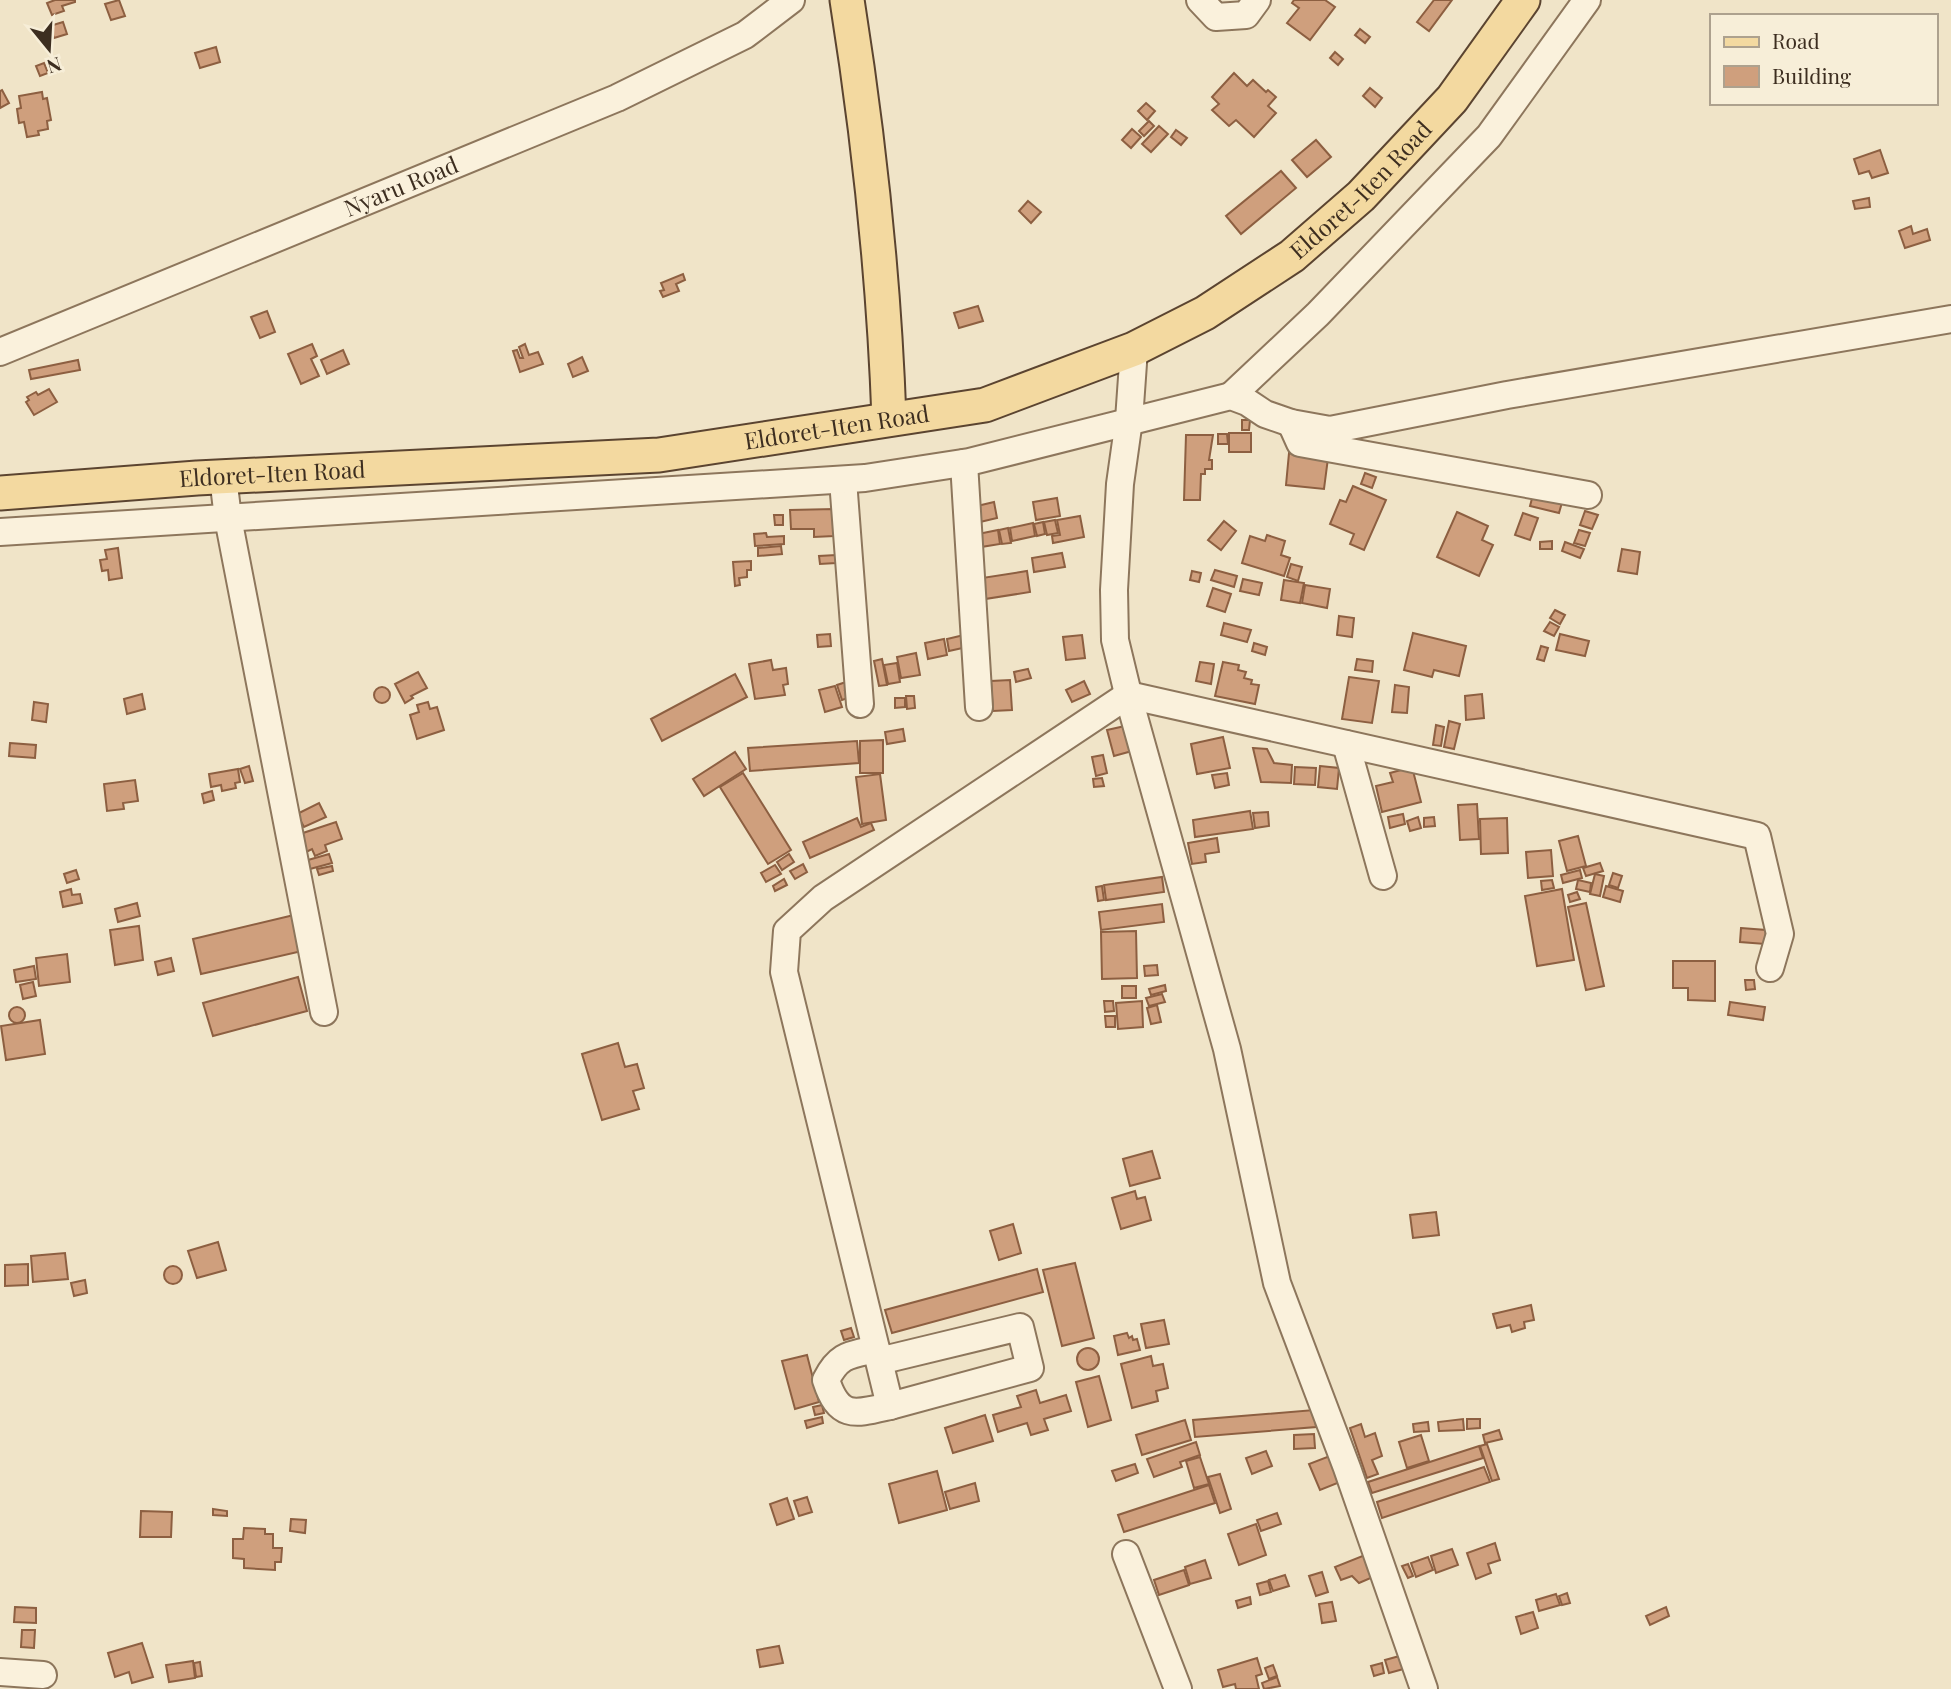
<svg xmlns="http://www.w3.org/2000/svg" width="1951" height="1689" font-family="'Playfair Display',serif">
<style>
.building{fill:#cf9f7d;stroke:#8d5f41;stroke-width:2}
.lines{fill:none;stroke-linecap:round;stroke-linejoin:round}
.minor-casing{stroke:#8d765c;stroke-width:30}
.major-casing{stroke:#5b4430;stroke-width:37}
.minor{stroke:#faf1dc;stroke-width:26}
.major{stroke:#f3d9a0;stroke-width:33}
.labels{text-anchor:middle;stroke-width:6;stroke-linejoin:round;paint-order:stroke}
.street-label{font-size:23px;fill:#3d2e20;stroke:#f7eed8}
</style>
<rect width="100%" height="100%" fill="#f0e4c8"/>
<g class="building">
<path d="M55,0H75V2L62,6L64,11L52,15L47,3Z"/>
<path d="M119,0L125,16L111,20L105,4Z"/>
<path d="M1294,0H1325L1335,7L1310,40L1287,23L1299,8L1292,3Z"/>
<path d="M1434,0H1452L1429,31L1417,22Z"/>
<path d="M63,22L67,34L54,38L50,26Z"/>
<path d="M1360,29L1370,37L1365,43L1355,35Z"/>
<path d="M216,47L220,62L200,68L195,53Z"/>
<path d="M1335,52L1343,59L1338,65L1330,58Z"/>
<path d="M44,63L48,73L40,76L36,66Z"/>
<path d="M1234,73L1247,86L1253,80L1266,92L1268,90L1276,97L1268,106L1276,113L1254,137L1236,120L1229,126L1212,110L1219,104L1212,97Z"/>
<path d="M1370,88L1382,98L1375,107L1363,96Z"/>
<path d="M2,90L9,103L0,108V91Z"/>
<path d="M42,92L43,99L47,98L51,120L47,121L48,129L38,131L39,135L27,137L24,122L19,123L17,109L21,108L19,96Z"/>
<path d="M1146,103L1155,111L1147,120L1138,111Z"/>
<path d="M1149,121L1154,126L1144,136L1139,131Z"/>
<path d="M1159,126L1168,134L1151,152L1142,144Z"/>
<path d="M1132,129L1141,137L1131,148L1122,140Z"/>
<path d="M1176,130L1187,138L1181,145L1171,137Z"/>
<path d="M1316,140L1331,157L1307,177L1292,160Z"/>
<path d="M1880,150L1888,173L1872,178L1869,171L1859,174L1854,159Z"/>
<path d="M1281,171L1296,188L1241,234L1226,216Z"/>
<path d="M1869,198L1870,207L1855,209L1853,201Z"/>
<path d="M1028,201L1041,212L1031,223L1019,211Z"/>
<path d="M1911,226L1913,234L1927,229L1930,240L1905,248L1899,231Z"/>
<path d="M683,274L685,280L676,284L679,291L663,297L660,291L664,290L661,283Z"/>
<path d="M978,306L983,321L959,328L954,313Z"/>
<path d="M267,311L275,332L260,338L251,317Z"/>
<path d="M312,344L317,356L311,359L319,376L301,384L288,354Z"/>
<path d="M525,344L529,355L538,352L543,364L520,372L513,351L517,350L520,358H523L519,347Z"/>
<path d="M343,350L349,364L327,374L321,360Z"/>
<path d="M582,357L588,371L573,377L568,364Z"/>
<path d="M78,360L80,370L31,379L29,370Z"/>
<path d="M49,389L57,402L34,415L26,402L29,400L27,397L36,392L38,395Z"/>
<path d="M1242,420H1250L1249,430H1242Z"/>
<rect x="1229" y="433" width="22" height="19"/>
<path d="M1218,434H1227L1228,444H1218Z"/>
<path d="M1186,435H1213L1209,460H1212V469H1205V474H1201L1200,500H1184Z"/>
<path d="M1289,453L1328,458L1324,489L1286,485Z"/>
<path d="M1365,473L1376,477L1372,488L1361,484Z"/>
<path d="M1353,486L1386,500L1364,550L1350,544L1354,534L1330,524L1340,500L1346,502Z"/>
<path d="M1534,491L1563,499L1559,513L1530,506Z"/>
<path d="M1057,498L1060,516L1036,520L1033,502Z"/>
<path d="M994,502L997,518L980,522L977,506Z"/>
<path d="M834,509V536L814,537V529H791L790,510Z"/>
<path d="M1585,511L1598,515L1592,529L1580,525Z"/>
<path d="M1457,512L1488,526L1482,540L1493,545L1479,576L1437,557Z"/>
<path d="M1523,513L1538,518L1530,540L1515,535Z"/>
<path d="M774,515H783V525H775Z"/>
<path d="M1080,516L1084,537L1053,543L1052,536L1060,535L1057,520Z"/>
<path d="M1055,520L1058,533L1047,535L1044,522Z"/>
<path d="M1224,521L1236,531L1221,550L1208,540Z"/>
<path d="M1043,522L1045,534L1037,536L1034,524Z"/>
<path d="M1033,523L1035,536L1012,541L1010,528Z"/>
<path d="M1008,528L1011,543L1002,544L999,530Z"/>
<path d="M998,530L1000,544L981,547L978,534Z"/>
<path d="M1579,530L1590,533L1585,546L1574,543Z"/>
<path d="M766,533L767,537L784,536V544L755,546L754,534Z"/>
<path d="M1267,535L1285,541L1281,555L1290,558L1284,576L1242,563L1250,536L1265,541Z"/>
<path d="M1552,541V549H1540V542Z"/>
<path d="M1565,542L1584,549L1580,558L1562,551Z"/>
<path d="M781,546L782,554L758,556V548Z"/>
<path d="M118,548L122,578L109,580L108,570L102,571L100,560L107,559L105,550Z"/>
<path d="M1622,549L1640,552L1637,574L1618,571Z"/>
<path d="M1062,553L1065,567L1034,572L1032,558Z"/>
<path d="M836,555V563L820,564L819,556Z"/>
<path d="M751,561V570H747V577L739,578L740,585L735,586L733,562Z"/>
<path d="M1291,564L1302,567L1298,581L1287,577Z"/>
<path d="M1215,570L1237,576L1234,587L1211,580Z"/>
<path d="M1027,571L1030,592L985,599L982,578Z"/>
<path d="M1192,571L1201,573L1199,582L1190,580Z"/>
<path d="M1243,579L1262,583L1259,595L1240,591Z"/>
<path d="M1284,580L1304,583L1300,603L1281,600Z"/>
<path d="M1305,585L1330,589L1327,608L1302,603Z"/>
<path d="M1213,588L1231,594L1225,612L1207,606Z"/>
<path d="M1555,610L1565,615L1560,624L1550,618Z"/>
<path d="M1339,616L1354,618L1352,637L1337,635Z"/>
<path d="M1550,622L1559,627L1554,636L1544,631Z"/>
<path d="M1224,623L1251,630L1247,642L1221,635Z"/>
<path d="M1413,633L1466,646L1459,676L1434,670L1432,677L1404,670Z"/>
<path d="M830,634L831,646L818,647L817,635Z"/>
<path d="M1560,634L1589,641L1585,656L1556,650Z"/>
<path d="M964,635L967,647L949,651L947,639Z"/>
<path d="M1082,635L1085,658L1066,660L1063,637Z"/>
<path d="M944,639L947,655L928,659L925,643Z"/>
<path d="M1254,643L1267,647L1265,655L1252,651Z"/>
<path d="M1541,646L1548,648L1544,661L1537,659Z"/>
<path d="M916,653L920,675L901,678L897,657Z"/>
<path d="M882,659L887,685L879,686L874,661Z"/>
<path d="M1357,659L1373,661L1372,672L1355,670Z"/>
<path d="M771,660L773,670L786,668L788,684L783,685L785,695L755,699L749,664Z"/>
<path d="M1200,662L1214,664L1211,684L1196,681Z"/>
<path d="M1223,662L1239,665L1238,670L1246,672L1244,678L1252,680L1251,684L1259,685L1255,704L1215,696Z"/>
<path d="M897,663L900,682L888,684L884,665Z"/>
<path d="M1028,669L1031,678L1016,682L1014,672Z"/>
<path d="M418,672L427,688L411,696L413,698L405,703L395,684Z"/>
<path d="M735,674L747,697L662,741L651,719Z"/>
<path d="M1349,677L1379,681L1372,723L1342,719Z"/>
<path d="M1010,680L1012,710L993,711L991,681Z"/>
<path d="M1084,681L1090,694L1072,702L1066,690Z"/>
<path d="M846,682L849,690L845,691L848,698L842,700L837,685Z"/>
<path d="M1395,685L1409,687L1407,713L1392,712Z"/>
<path d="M835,686L842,707L825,712L819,690Z"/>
<circle cx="382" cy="695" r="8"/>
<path d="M142,694L145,709L127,714L124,699Z"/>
<path d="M1482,694L1484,718L1466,720L1465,696Z"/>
<path d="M906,696H914L915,708L907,709Z"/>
<path d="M895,698H905V707L895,708Z"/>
<path d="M34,702L48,704L46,722L32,720Z"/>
<path d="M428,702L430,709L437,707L444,730L417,739L410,715L419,712L417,705Z"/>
<path d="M1449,721L1460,724L1454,749L1444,747Z"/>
<path d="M1436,725L1444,727L1441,746L1433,745Z"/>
<path d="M1125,726L1132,751L1114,756L1107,730Z"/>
<path d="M903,729L905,741L887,744L885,732Z"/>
<path d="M1223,737L1230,768L1197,774L1191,744Z"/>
<path d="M883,740V773H860V741Z"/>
<path d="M857,741L859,763L750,771L748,748Z"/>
<path d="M10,743L36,745L35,758L9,756Z"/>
<path d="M1253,748L1267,749L1274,763L1292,765L1291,783L1261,782Z"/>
<path d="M735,752L746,769L704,796L693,779Z"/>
<path d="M1103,755L1107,773L1096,776L1092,757Z"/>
<path d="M249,766L253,781L245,783L240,769Z"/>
<path d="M1320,766L1339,768L1337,789L1318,787Z"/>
<path d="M1295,767L1316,768L1315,785L1294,784Z"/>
<path d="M1412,767L1421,802L1382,812L1376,786L1393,782L1390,773Z"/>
<path d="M238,769L240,782L235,783L236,788L222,791L221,785L211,787L209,774Z"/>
<path d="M743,773L791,850L768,864L720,787Z"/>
<path d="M1227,773L1229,785L1215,788L1212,775Z"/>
<path d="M880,774L886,820L862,824L856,777Z"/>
<path d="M1102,778L1104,786L1094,787L1093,779Z"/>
<path d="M135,780L138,801L123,803L124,809L107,811L104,784Z"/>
<path d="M212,791L214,800L204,803L202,794Z"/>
<path d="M319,803L326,817L304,827L297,814Z"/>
<path d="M1477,804L1479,839L1460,840L1458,805Z"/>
<path d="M1250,811L1253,829L1195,837L1193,820Z"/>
<path d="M1268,812L1269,826L1255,828L1253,813Z"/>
<path d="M1403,814L1405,824L1390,828L1388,817Z"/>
<path d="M1418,817L1421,828L1410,831L1407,821Z"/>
<path d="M1434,817L1435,826L1424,827V818Z"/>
<path d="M857,818L861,827L871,823L874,830L810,858L803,842Z"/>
<path d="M1507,818L1508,853L1481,854L1480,819Z"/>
<path d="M336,822L342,839L325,845L327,851L315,856L312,849L306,852L300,834Z"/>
<path d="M1578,836L1586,866L1567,871L1559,841Z"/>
<path d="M1217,838L1219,852L1205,854L1206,862L1192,864L1188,843Z"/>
<path d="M1551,850L1553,876L1528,878L1526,852Z"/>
<path d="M329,854L332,863L310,869L308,860Z"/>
<path d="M789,854L794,862L782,870L777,862Z"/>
<path d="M1600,863L1603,871L1586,876L1583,868Z"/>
<path d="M803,864L807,872L795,879L790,871Z"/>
<path d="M775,865L781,874L766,882L761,873Z"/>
<path d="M332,866L333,871L319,875L317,869Z"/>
<path d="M76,870L79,879L67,883L64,874Z"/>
<path d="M1580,870L1582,878L1563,883L1561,875Z"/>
<path d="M1613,873L1622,876L1618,888L1609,885Z"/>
<path d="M1595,874L1604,876L1600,896L1590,894Z"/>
<path d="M1162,877L1164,892L1106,900L1104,885Z"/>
<path d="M784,879L787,885L775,891L773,886Z"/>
<path d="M1552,880L1554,888L1542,890L1541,881Z"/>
<path d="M1578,880L1591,883L1590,892L1576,889Z"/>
<path d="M1102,886L1104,900L1098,901L1096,887Z"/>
<path d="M1606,886L1623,891L1620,902L1603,897Z"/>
<path d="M71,889L72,895L80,894L82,903L63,907L60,892Z"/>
<path d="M1562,889L1574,960L1537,966L1525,896Z"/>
<path d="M1577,892L1580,899L1570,902L1568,895Z"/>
<path d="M137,903L140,916L118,922L115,909Z"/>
<path d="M1586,903L1604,986L1586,990L1568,907Z"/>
<path d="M1162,904L1164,922L1101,930L1099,912Z"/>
<path d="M294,915L302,951L201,974L193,939Z"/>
<path d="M139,926L143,960L115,965L110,930Z"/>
<path d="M1741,928L1766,930L1765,944L1740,942Z"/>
<path d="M1136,931L1137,978L1102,979L1101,932Z"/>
<path d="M67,954L70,982L39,986L36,958Z"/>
<path d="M171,958L174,971L158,975L155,962Z"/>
<path d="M1673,961H1715V1001L1688,1000V988H1673Z"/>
<path d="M1157,965L1158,975L1145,976L1144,966Z"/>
<path d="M34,966L36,979L16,982L14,970Z"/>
<path d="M298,977L307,1011L213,1036L203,1003Z"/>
<path d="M1745,980H1754L1755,989L1746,990Z"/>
<path d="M33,982L36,996L23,999L20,985Z"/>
<path d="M1165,985L1166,991L1151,995L1149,989Z"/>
<rect x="1122" y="986" width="14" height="12"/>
<path d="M1162,994L1165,1002L1149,1006L1146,998Z"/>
<path d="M1104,1001H1113L1114,1011L1105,1012Z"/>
<path d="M1142,1001L1143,1027L1118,1029L1116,1003Z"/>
<path d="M1730,1002L1765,1007L1763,1020L1728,1015Z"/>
<path d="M1157,1005L1161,1022L1151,1024L1147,1008Z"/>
<circle cx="17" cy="1015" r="8"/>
<path d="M1105,1016H1115V1027H1106Z"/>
<path d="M40,1020L45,1054L6,1060L1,1026Z"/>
<path d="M618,1043L625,1067L637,1064L644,1088L633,1091L639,1109L602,1120L582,1054Z"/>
<path d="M1152,1151L1160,1178L1130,1186L1123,1159Z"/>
<path d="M1135,1191L1137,1199L1145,1197L1151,1220L1121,1229L1112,1198Z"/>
<path d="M1436,1212L1439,1235L1413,1238L1410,1215Z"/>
<path d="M1013,1224L1021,1253L999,1260L990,1231Z"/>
<path d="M218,1242L226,1270L197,1278L188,1251Z"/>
<path d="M65,1253L68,1279L33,1282L31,1256Z"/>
<path d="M1075,1263L1094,1338L1062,1346L1043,1270Z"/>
<path d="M28,1264V1285L5,1286V1265Z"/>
<circle cx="173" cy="1275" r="9"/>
<path d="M1037,1269L1043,1292L892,1333L885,1310Z"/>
<path d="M85,1280L87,1293L74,1296L71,1283Z"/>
<path d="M1531,1305L1534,1320L1524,1322L1525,1328L1512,1332L1510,1325L1497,1328L1493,1314Z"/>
<path d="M1164,1320L1169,1344L1146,1348L1141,1324Z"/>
<path d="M851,1328L854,1337L844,1340L841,1331Z"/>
<path d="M1127,1333L1129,1338L1132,1336L1133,1340L1137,1339L1140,1350L1118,1355L1114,1336Z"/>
<circle cx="1088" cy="1359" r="11"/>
<path d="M807,1355L819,1402L795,1409L782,1361Z"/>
<path d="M1151,1356L1153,1366L1163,1364L1168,1388L1156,1391L1158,1401L1132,1408L1121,1364Z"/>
<path d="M1099,1376L1111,1420L1088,1427L1076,1382Z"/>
<path d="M1036,1390L1040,1403L1066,1395L1071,1411L1044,1419L1048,1430L1031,1435L1027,1423L998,1432L993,1415L1021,1407L1017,1396Z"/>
<path d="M822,1405L824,1413L815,1415L813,1407Z"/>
<path d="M1314,1410L1316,1427L1195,1437L1193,1420Z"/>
<path d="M985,1415L993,1441L953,1453L945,1428Z"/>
<path d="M822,1417L823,1423L807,1428L805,1421Z"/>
<path d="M1463,1419L1464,1430L1439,1431L1438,1422Z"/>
<path d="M1467,1419H1480V1428L1467,1429Z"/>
<path d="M1185,1420L1191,1440L1142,1455L1136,1435Z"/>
<path d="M1428,1422L1429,1431L1414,1432L1413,1424Z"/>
<path d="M1361,1424L1365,1437L1375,1433L1382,1456L1372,1460L1378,1474L1367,1478L1350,1428Z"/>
<path d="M1499,1430L1502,1439L1485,1443L1483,1435Z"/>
<path d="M1314,1434L1315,1448L1294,1449V1435Z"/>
<path d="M1421,1435L1429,1461L1407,1468L1399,1442Z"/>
<path d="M1196,1442L1200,1455L1180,1462L1182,1467L1154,1477L1147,1459Z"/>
<path d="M1487,1444L1499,1479L1492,1481L1480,1446Z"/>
<path d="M1479,1446L1483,1458L1372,1493L1368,1482Z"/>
<path d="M1266,1451L1272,1466L1252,1474L1246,1458Z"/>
<path d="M1335,1454L1345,1480L1320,1490L1309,1464Z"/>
<path d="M1200,1457L1209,1484L1194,1488L1186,1461Z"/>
<path d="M1135,1464L1138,1473L1116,1481L1112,1471Z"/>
<path d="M1484,1467L1490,1482L1382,1518L1377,1502Z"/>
<path d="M937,1471L947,1510L899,1523L889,1484Z"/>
<path d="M1220,1474L1231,1509L1220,1513L1208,1477Z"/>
<path d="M975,1483L979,1501L950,1509L945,1492Z"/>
<path d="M1209,1485L1215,1503L1124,1532L1118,1515Z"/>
<path d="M807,1497L812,1512L799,1516L794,1501Z"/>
<path d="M787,1498L794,1519L777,1525L770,1504Z"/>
<path d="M213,1509L227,1511V1516L213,1515Z"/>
<path d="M141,1511L172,1512L171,1537H140Z"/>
<path d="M1277,1513L1281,1524L1261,1531L1257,1520Z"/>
<path d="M291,1519L306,1520L305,1533L290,1531Z"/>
<path d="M1256,1524L1266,1555L1239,1565L1228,1534Z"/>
<path d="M244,1528L265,1529V1534H273V1548H282L281,1562H275V1570L244,1568V1559L233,1558V1539H243Z"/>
<path d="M1495,1543L1500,1560L1488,1564L1491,1573L1476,1579L1467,1553Z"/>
<path d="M1452,1549L1458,1565L1436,1573L1431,1556Z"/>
<path d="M1365,1555L1373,1577L1359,1583L1352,1576L1341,1580L1335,1567Z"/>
<path d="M1428,1557L1433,1570L1416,1577L1411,1563Z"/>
<path d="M1205,1560L1211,1578L1190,1584L1185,1567Z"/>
<path d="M1408,1564L1413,1576L1408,1578L1402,1566Z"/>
<path d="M1184,1570L1189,1585L1159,1595L1154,1580Z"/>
<path d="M1322,1572L1328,1592L1316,1596L1309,1576Z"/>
<path d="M1285,1575L1289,1586L1273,1591L1269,1580Z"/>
<path d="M1268,1581L1271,1592L1260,1595L1257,1584Z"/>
<path d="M1567,1593L1570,1603L1562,1605L1559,1596Z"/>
<path d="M1556,1594L1560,1605L1539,1611L1536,1600Z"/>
<path d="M1250,1597L1251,1604L1238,1608L1236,1601Z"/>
<path d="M1332,1602L1336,1621L1322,1623L1319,1604Z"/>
<path d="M15,1607L36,1608V1623L14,1622Z"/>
<path d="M1666,1607L1669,1616L1650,1625L1646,1616Z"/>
<path d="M1533,1612L1538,1628L1521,1634L1516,1617Z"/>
<path d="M22,1630H35L34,1648L21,1647Z"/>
<path d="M142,1643L153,1677L132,1683L129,1672L115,1677L108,1653Z"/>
<path d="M779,1646L783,1663L760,1667L757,1650Z"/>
<path d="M1403,1655L1407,1668L1389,1673L1385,1660Z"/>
<path d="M1257,1658L1262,1674L1256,1676L1259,1689H1236L1235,1684L1223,1687L1218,1670Z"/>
<path d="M193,1661L195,1678L169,1682L166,1665Z"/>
<path d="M200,1662L202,1676L196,1677L194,1663Z"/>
<path d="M1382,1663L1384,1673L1374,1676L1371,1666Z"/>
<path d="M1273,1665L1277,1676L1269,1679L1265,1668Z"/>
<path d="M1277,1677L1280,1686L1264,1689L1262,1683Z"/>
</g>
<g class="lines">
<g class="minor-casing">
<g id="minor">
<path d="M1200,0L1216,17L1246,15L1257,0"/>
<path d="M1134,349L1129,420L1120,484L1114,590L1115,640L1131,706L1227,1049L1277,1283L1347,1468L1424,1689"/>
<path id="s1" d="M0,352L617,98L745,35L791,0"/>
<path d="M1231,396L1318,314L1489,136L1587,0"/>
<path d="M1291,423L1300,443L1588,495"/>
<path d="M964,463L979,707"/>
<path d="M223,477L228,518L324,1012"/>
<path d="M843,480L860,704"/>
<path d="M0,532L865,478L969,462L1231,396L1247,402L1265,414L1291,423L1330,430L1507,395L1951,319"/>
<path d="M1346,744L1383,876"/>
<path d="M876,1349C850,1355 839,1354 826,1380C839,1420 855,1414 890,1406"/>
<path d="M879,1361L1020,1327L1030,1368L890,1406L784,972L787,931L823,898L1128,695L1757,836L1780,934L1770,968"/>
<path d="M1126,1554L1178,1689"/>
<path d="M0,1672L43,1675"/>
</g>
</g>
<g class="major-casing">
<g id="major">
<path d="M847,0C869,139 884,278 889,419"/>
<path id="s2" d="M0,493L197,478L659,455L985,405L1134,349L1205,313L1292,256L1361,196L1452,99L1523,0"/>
</g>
</g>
<use href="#minor" class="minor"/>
<use href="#major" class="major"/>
</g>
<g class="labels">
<g class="street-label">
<text dy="8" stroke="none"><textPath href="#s1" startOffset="434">Nyaru Road</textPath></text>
<text dy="8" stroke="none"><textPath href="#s2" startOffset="1428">Eldoret-Iten Road</textPath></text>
<text dy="8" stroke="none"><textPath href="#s2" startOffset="840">Eldoret-Iten Road</textPath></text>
<text dy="8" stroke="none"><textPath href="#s2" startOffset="273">Eldoret-Iten Road</textPath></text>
</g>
</g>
<rect x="1710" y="14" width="228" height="91" fill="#f7eed8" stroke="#ada18e" stroke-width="2"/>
<rect x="1724" y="37" width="35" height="10" fill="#f3d9a0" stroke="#ada18e" stroke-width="2"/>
<text x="1772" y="49" font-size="21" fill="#3d2e20">Road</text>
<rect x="1724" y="66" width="35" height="21" fill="#cf9f7d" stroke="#ada18e" stroke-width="2"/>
<text x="1772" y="84" font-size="21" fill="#3d2e20">Building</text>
<g transform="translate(49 49) rotate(162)" stroke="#f7eed8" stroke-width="5" paint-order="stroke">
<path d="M0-5L12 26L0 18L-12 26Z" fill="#3d2e20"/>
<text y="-10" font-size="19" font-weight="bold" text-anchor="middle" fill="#3d2e20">N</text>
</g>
</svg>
